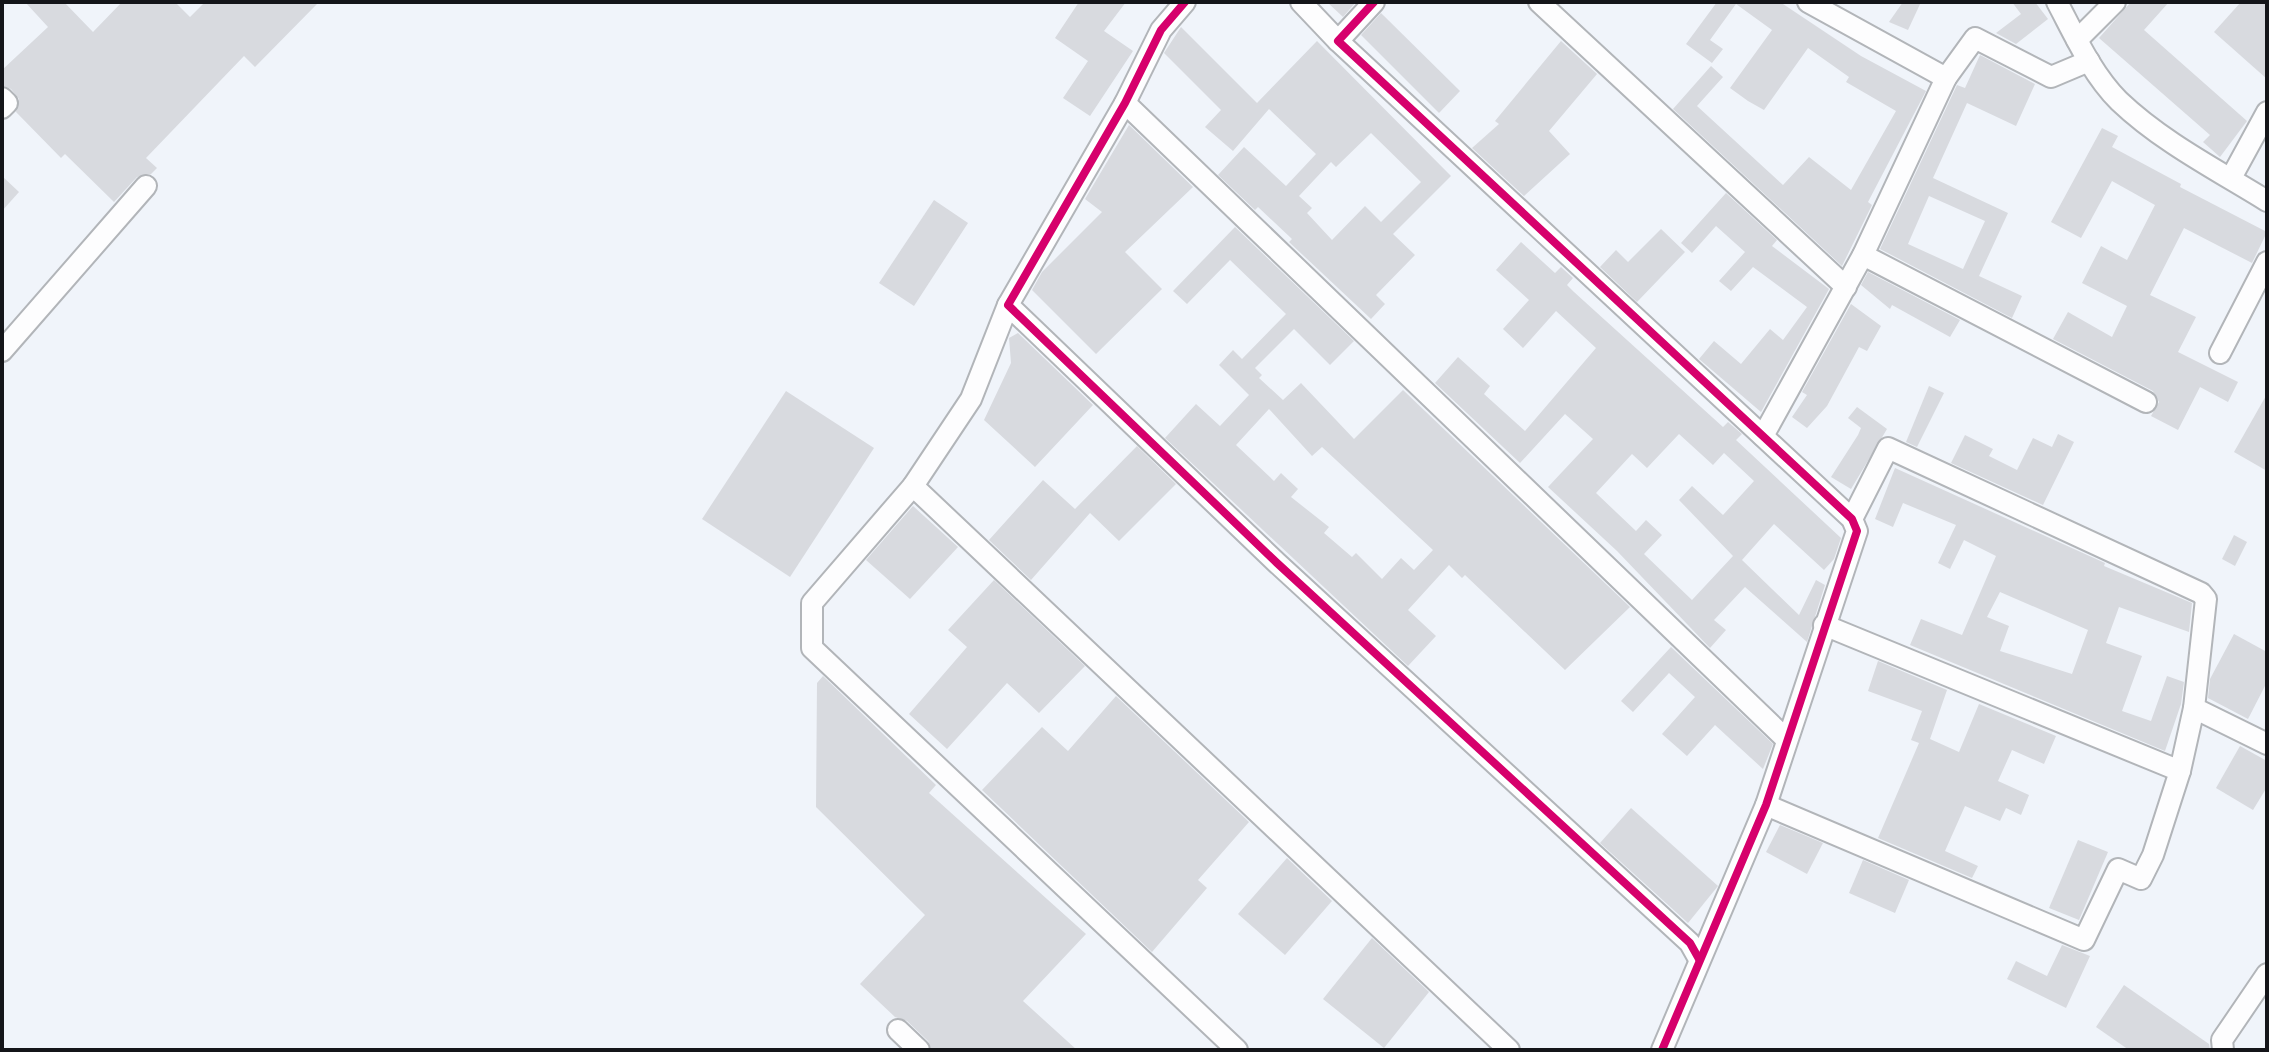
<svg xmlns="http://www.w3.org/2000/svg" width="2269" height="1052" font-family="'Exo 2',sans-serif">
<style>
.building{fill:#d8dadf;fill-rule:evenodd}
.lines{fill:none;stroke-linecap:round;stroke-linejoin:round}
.minor-casing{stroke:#b2b5b9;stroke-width:24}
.minor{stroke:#fdfdfe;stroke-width:20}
.cycleway-casing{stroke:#fff;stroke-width:13}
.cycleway{stroke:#d6006c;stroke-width:8}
</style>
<rect width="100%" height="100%" fill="#f0f4fa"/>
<g class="building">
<path d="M25,2H64L93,32L122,2H175L190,17L205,2H319L255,67L244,56L146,158L157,168L151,174L137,177L114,202L65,154L61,158L16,112L19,99L11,89L2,85V70L48,27Z"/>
<path d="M1079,2H1126L1104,31L1133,51L1090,116L1063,98L1088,61L1055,38Z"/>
<path d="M1327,2H1356L1343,17Z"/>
<path d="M1717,2H1780L1861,56L1926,91L1868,202L1872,205L1842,266L1673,109L1711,66L1723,77L1697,106L1783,185L1809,157L1851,190L1896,111L1846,82L1849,77L1808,48L1764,110L1748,101L1730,88L1772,30L1736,4L1710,40L1723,49L1712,63L1686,44Z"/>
<path d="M1903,2H1921L1908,30L1889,22Z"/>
<path d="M2012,2H2035L2048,19L2016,44L1996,33L2021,14Z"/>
<path d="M2131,2H2169L2144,30L2247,121L2220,157L2203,142L2210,135L2099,38Z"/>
<path d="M2241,2H2267V79L2214,32Z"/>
<path d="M1381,13L1460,91L1439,113L1361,35Z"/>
<path d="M1181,27L1257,103L1317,41L1451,176L1393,234L1415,255L1376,295L1385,304L1371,319L1289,242L1292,239L1258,207L1255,210L1218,175L1244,147L1286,186L1316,154L1269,109L1233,151L1205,127L1221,110L1164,53ZM1371,133L1421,182L1381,222L1365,206L1332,240L1307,213L1312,208L1299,196L1331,162L1336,167Z"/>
<path d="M1561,41L1597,74L1549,131L1570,154L1524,196L1472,148L1499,124L1495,121Z"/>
<path d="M1980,55L2035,84L2016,126L1967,103L1933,178L2008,213L1979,276L2022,296L2012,318L1880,249L1957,85L1965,88ZM1929,196L1985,221L1963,269L1908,244Z"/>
<path d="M1129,125L1193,187L1125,252L1162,289L1096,354L1032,290L1042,272L1102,212L1085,199Z"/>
<path d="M2102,128L2118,136L2112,147L2181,184L2180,187L2267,232L2252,263L2184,228L2150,295L2196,317L2178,352L2238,382L2228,402L2200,387L2178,430L2151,416L2159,402L2153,391L2053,339L2068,312L2112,337L2127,306L2082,283L2101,246L2127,260L2155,205L2112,181L2081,238L2051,222Z"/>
<path d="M2,176L19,192L2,211Z"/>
<path d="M1726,193L1777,240L1772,246L1829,289L1761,412L1699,359L1714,341L1741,364L1770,329L1783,340L1807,307L1753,267L1731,291L1719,281L1745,252L1716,226L1692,253L1681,243Z"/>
<path d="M934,200L968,223L914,306L879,283Z"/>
<path d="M1235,227L1354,341L1330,365L1294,329L1255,368L1262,375L1259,378L1283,400L1301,383L1354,439L1403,390L1630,607L1565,670L1465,575L1462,578L1449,565L1408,610L1436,636L1408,666L1165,438L1196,404L1220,426L1249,395L1219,365L1233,350L1242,359L1286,314L1230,260L1187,304L1173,291ZM1269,409L1312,456L1322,447L1433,550L1414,570L1401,558L1382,579L1356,553L1352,557L1324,533L1329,527L1291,497L1298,489L1281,473L1274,481L1236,445Z"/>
<path d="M1661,229L1685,252L1637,302L1600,267L1616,250L1628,262Z"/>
<path d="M1521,242L1555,273L1561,267L1573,278L1567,285L1574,292L1723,427L1728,422L1742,434L1736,440L1841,538L1834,559L1824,570L1774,524L1742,560L1799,615L1816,580L1825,585L1807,642L1745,587L1714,620L1726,630L1710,648L1617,551L1548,487L1593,439L1565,414L1520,463L1435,383L1458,357L1490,386L1484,394L1525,431L1596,348L1556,311L1523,348L1503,329L1529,300L1496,270ZM1679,434L1713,465L1724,453L1754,481L1723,515L1692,486L1679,500L1733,556L1692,600L1644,554L1662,535L1646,520L1636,531L1596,493L1632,454L1647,468Z"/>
<path d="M1868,272L1960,320L1950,337L1892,305L1890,309L1861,285Z"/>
<path d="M1851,304L1881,326L1867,351L1859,347L1827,406L1807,428L1792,417L1807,395L1802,392Z"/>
<path d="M1018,333L1093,405L1035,467L984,420L1011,363L1009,338Z"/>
<path d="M1929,386L1944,393L1917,447L1906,442Z"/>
<path d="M786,391L874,448L790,577L702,519Z"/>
<path d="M2267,394V471L2234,452Z"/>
<path d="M1857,407L1887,429L1851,489L1831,477L1858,435L1861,428L1848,418Z"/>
<path d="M2058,434L2074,442L2043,505L1951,463L1965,435L1993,449L1989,456L2017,470L2033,438L2052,447Z"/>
<path d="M1137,446L1176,484L1119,541L1090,513L1031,580L989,540L1043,480L1075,509Z"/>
<path d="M1895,468L2105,563L2104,566L2192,603L2189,632L2119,607L2106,643L2142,656L2122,711L2151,721L2167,676L2184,682L2181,704L2165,751L1910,645L1921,619L1962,635L1996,556L1964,540L1950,569L1938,563L1956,525L1903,503L1893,527L1875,519ZM2000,592L2088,630L2072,674L2000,651L2009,626L1987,617Z"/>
<path d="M913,506L958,547L910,599L866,560Z"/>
<path d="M2234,535L2247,542L2235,566L2222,559Z"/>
<path d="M994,580L1085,666L1039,713L1007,683L947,749L909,714L967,647L948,630Z"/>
<path d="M2234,634L2267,652V682L2248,719L2208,698L2210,679Z"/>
<path d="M1671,647L1773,744L1763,769L1715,725L1687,756L1662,734L1695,697L1669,673L1633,712L1621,701Z"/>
<path d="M1878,661L1947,690L1930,739L1959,752L1979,704L2056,736L2044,764L2012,750L1998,781L2029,795L2021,815L2006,808L2000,821L1965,806L1945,851L1978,866L1972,878L1878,838L1919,743L1911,740L1922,711L1868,691Z"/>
<path d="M823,676L936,785L929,793L1086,934L1023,1001L1077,1050H932L928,1041L907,1021L895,1017L860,984L925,915L816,807L817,683Z"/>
<path d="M1116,696L1249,822L1198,880L1207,888L1152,952L982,790L1042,727L1068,751Z"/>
<path d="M2240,746L2267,761V787L2253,810L2216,788Z"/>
<path d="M1631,808L1718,886L1688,923L1600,843Z"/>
<path d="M1780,825L1823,843L1807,874L1766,852Z"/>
<path d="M2078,840L2108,852L2079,920L2049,908Z"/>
<path d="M1287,858L1332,901L1285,955L1238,914Z"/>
<path d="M1863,860L1909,880L1895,913L1849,893Z"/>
<path d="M1372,938L1429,992L1384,1048L1323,999Z"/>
<path d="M2062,945L2090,956L2066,1008L2007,979L2016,961L2047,976Z"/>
<path d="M2124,985L2209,1044L2210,1050H2129L2096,1027Z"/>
</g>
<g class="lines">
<g class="minor-casing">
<g id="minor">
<path d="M1185,2L1161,30L1125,103L1008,305L1277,563L1690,943L1699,959"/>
<path d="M1301,2L1338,41"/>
<path d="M1374,2L1338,41L1852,519L1857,531L1766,805L1662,1050"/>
<path d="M1539,2L1846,287"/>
<path d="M1808,2L1946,78L1975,38L2051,77L2089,61"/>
<path d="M2057,2C2075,36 2092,74 2119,101C2162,142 2217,170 2267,201"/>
<path d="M2077,40L2115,2"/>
<path d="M2,98L7,103L2,108"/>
<path d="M1125,103L1786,739"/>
<path d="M2231,178L2267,112"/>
<path d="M1863,255L2146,402"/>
<path d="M1008,305L971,399L913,486L1509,1050"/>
<path d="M2,351L146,186"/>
<path d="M2220,353L2267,262"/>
<path d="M1763,436L1863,255L1946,78"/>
<path d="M913,486L812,603V648L1237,1050"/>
<path d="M1852,519L1888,448L2201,593L2206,599L2194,708L2267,744"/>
<path d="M1824,625L2180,771L2194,708"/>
<path d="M1766,805L2084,940L2118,869L2141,879L2153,855L2180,771"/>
<path d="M898,1030L919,1050"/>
<path d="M2223,1050L2222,1040L2267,974"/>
</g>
</g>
<use href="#minor" class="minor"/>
<g class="cycleway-casing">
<g id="cycleway">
<path d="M1185,2L1161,30L1125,103L1008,305L1277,563L1690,943L1699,959"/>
<path d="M1374,2L1338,41L1852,519L1857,531L1766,805L1662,1050"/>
</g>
</g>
<use href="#cycleway" class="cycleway"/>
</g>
<rect width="2269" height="1052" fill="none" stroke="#141519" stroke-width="8"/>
</svg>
